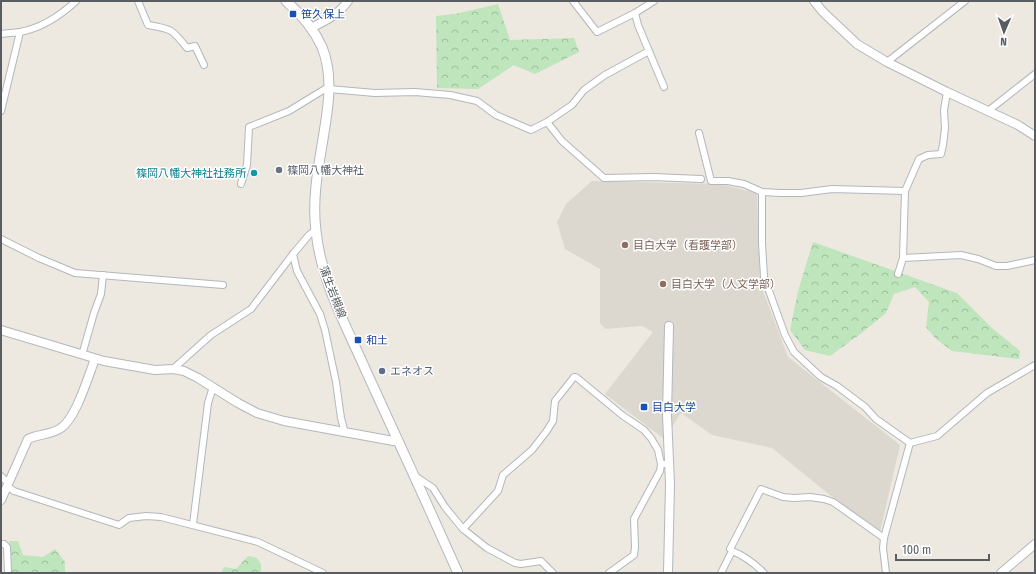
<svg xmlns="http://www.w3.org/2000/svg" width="1036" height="574" font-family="'Fira Sans Condensed','Noto Sans JP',sans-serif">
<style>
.education{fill:#ddd8cf}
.forest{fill:url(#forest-crowns)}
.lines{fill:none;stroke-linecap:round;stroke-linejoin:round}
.minor-casing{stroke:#b3b7bb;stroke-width:8}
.tertiary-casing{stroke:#b3b7bb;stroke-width:10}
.secondary-casing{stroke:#b4b8be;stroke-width:11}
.minor{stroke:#fff;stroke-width:6}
.tertiary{stroke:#fff;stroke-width:8}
.secondary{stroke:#fff;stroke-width:9}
.transit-dot{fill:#1a4fb4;stroke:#fff;stroke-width:1.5}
.worship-dot{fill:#6b7280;stroke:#fff;stroke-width:1.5}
.culture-dot{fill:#0f9aa8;stroke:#fff;stroke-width:1.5}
.education-dot{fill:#8d6e63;stroke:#fff;stroke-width:1.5}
.service-dot{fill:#5c6f8a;stroke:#fff;stroke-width:1.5}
.labels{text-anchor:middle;stroke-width:3;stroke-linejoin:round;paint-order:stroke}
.transit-label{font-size:11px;fill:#164399;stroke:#fff;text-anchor:start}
.worship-label{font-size:11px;fill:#5b616d;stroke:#fff;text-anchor:start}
.culture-label{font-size:11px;fill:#0d838f;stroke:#fff;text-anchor:end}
.education-label{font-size:11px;fill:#785e54;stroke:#fff;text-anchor:start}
.street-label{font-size:11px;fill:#595d62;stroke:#fff}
.service-label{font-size:11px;fill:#4e5e75;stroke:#fff;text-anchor:start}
</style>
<defs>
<pattern id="forest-crowns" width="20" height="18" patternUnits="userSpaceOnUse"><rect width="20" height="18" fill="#bee5bb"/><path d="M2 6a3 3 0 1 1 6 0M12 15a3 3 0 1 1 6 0" fill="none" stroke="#9dbd9b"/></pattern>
</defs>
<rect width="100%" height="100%" fill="#ede9e0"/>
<path class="education" d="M592,181L720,184L757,193L760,283L788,357L900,445L880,532L836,500L772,448L712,435L681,413L664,439L605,394L653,332L642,326L605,329L600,323V269L565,249L557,222L566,204Z"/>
<g class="forest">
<path d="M498,4L510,40L574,38L579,52L535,74L514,65L478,89L437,88L436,16L455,14Z"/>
<path d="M813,242L957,293L993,329L1020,351L1019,359L952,351L936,339L926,327L929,302L915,287L894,294L886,313L859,335L830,356L805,350L790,330L798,291Z"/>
<path d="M9,541H18L23,555L43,557L55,549L65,562V573H9Z"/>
<path d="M248,556L257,558L261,564V573H221L224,567L236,569Z"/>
</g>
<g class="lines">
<g class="minor-casing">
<g id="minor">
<path d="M138,1L148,25C172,29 172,29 187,48L195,46L204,65"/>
<path d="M573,1L597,32L635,13L654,1"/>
<path d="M635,13L638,25L664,87"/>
<path d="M1,34C7,33 14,33 20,32C41,28 61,15 76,1"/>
<path d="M887,62L965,1"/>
<path d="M1,111L20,32"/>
<path d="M988,111L1035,74"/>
<path d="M547,122L562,141L604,178L653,177L701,179"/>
<path d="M699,133L711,181H728L744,184L762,192L781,193H801L832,189L905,191"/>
<path d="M241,184L247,165L249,127L289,111L325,89H329L375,93L415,92L450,95L477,101L496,115L531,130L547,122L572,105L584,90L605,75L649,51"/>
<path d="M762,192V243L764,277L785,335L794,352L821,377L837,386L865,407L876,419L910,443"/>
<path d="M1,239L39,258L75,273L223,285"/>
<path d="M293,254L297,271L320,314L325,330L336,382L341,418L345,433"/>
<path d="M903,258L961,255L978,259L996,266H1007L1035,260"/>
<path d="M898,274L903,258L905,191L919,159L928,155L941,154L943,145L945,128L944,110L947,92"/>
<path d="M82,355L94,313L101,294L103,275"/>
<path d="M173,369L211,335L251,309L293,254L309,235L315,230"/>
<path d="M910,443L937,436L987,393L1035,365"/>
<path d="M1,476L8,483"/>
<path d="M415,476L433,488L445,507L463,529L487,548L515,563L521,564L541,561L553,573"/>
<path d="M7,486L14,491L119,525L129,518L146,516L161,517L258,542L323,573"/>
<path d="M193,524L208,403L213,387"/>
<path d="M463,529L498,491L503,475L532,450L546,432L553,421L555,401L574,377H576L622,415L644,430L651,438L658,450L661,464H669"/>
<path d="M1,544H4L7,547L8,573"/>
<path d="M732,551C745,556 754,563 764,573"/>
<path d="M609,573L634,555L635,547L634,519L660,471L661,464"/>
<path d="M721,573L732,551L730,549L761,489L783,497L794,498L810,497L824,499L833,502L884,538"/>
<path d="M886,573L883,548L884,538L910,443"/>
</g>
</g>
<g class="tertiary-casing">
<g id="tertiary">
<path d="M814,1L823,12L857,44L887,62L947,92L1018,125L1035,136"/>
<path d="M311,28C325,21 339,14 348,1"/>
<path d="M1,330L104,361L155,370L173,369L184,371L198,378L238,403L257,413L284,421L399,442"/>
<path d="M1,500L28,439C38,434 51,435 61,428C76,418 88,377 95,359"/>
<path d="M668,573L670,484L667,415L669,326"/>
<path d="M1001,573L1035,544"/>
</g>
</g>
<g class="secondary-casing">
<path id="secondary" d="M286,1C301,14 314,29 322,47C334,77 328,108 323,139C318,169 312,200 316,231C321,282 347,327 367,373C398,440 428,506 458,573"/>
</g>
<use href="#minor" class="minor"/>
<use href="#tertiary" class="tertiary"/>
<use href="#secondary" class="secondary"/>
</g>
<g class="transit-dot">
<rect x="289" y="10" width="8" height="8" rx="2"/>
<rect x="354" y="336" width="8" height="8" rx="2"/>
<rect x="640" y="403" width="8" height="8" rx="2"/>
</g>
<circle class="worship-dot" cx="279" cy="170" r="4"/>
<circle class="culture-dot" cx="254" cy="173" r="4"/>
<g class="education-dot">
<circle cx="625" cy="245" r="4"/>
<circle cx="663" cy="284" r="4"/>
</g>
<circle class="service-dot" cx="382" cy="371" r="4"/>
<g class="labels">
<g class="transit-label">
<text x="301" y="18">笹久保上</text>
<text x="366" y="344">和土</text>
<text x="652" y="411">目白大学</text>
</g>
<g class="worship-label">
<text x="287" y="174">篠岡八幡大神社</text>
</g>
<g class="culture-label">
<text x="246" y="177">篠岡八幡大神社社務所</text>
</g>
<g class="education-label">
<text x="633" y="249">目白大学（看護学部）</text>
<text x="671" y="288">目白大学（人文学部）</text>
</g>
<g class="street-label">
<text transform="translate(333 292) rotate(69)" y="4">蒲生岩槻線</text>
</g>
<g class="service-label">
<text x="390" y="375">エネオス</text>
</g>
</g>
<rect width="1036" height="574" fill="none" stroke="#595d62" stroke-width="4"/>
<g transform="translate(1004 32) rotate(182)" stroke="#ffffff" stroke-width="3" paint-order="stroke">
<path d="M0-3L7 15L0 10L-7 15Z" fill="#595d62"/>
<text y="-6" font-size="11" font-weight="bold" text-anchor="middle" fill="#595d62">N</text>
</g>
<path d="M896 554v6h93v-6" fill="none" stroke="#595d62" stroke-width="2"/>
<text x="902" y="554" font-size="12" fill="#595d62" stroke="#ffffff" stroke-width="3" paint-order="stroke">100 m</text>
</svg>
